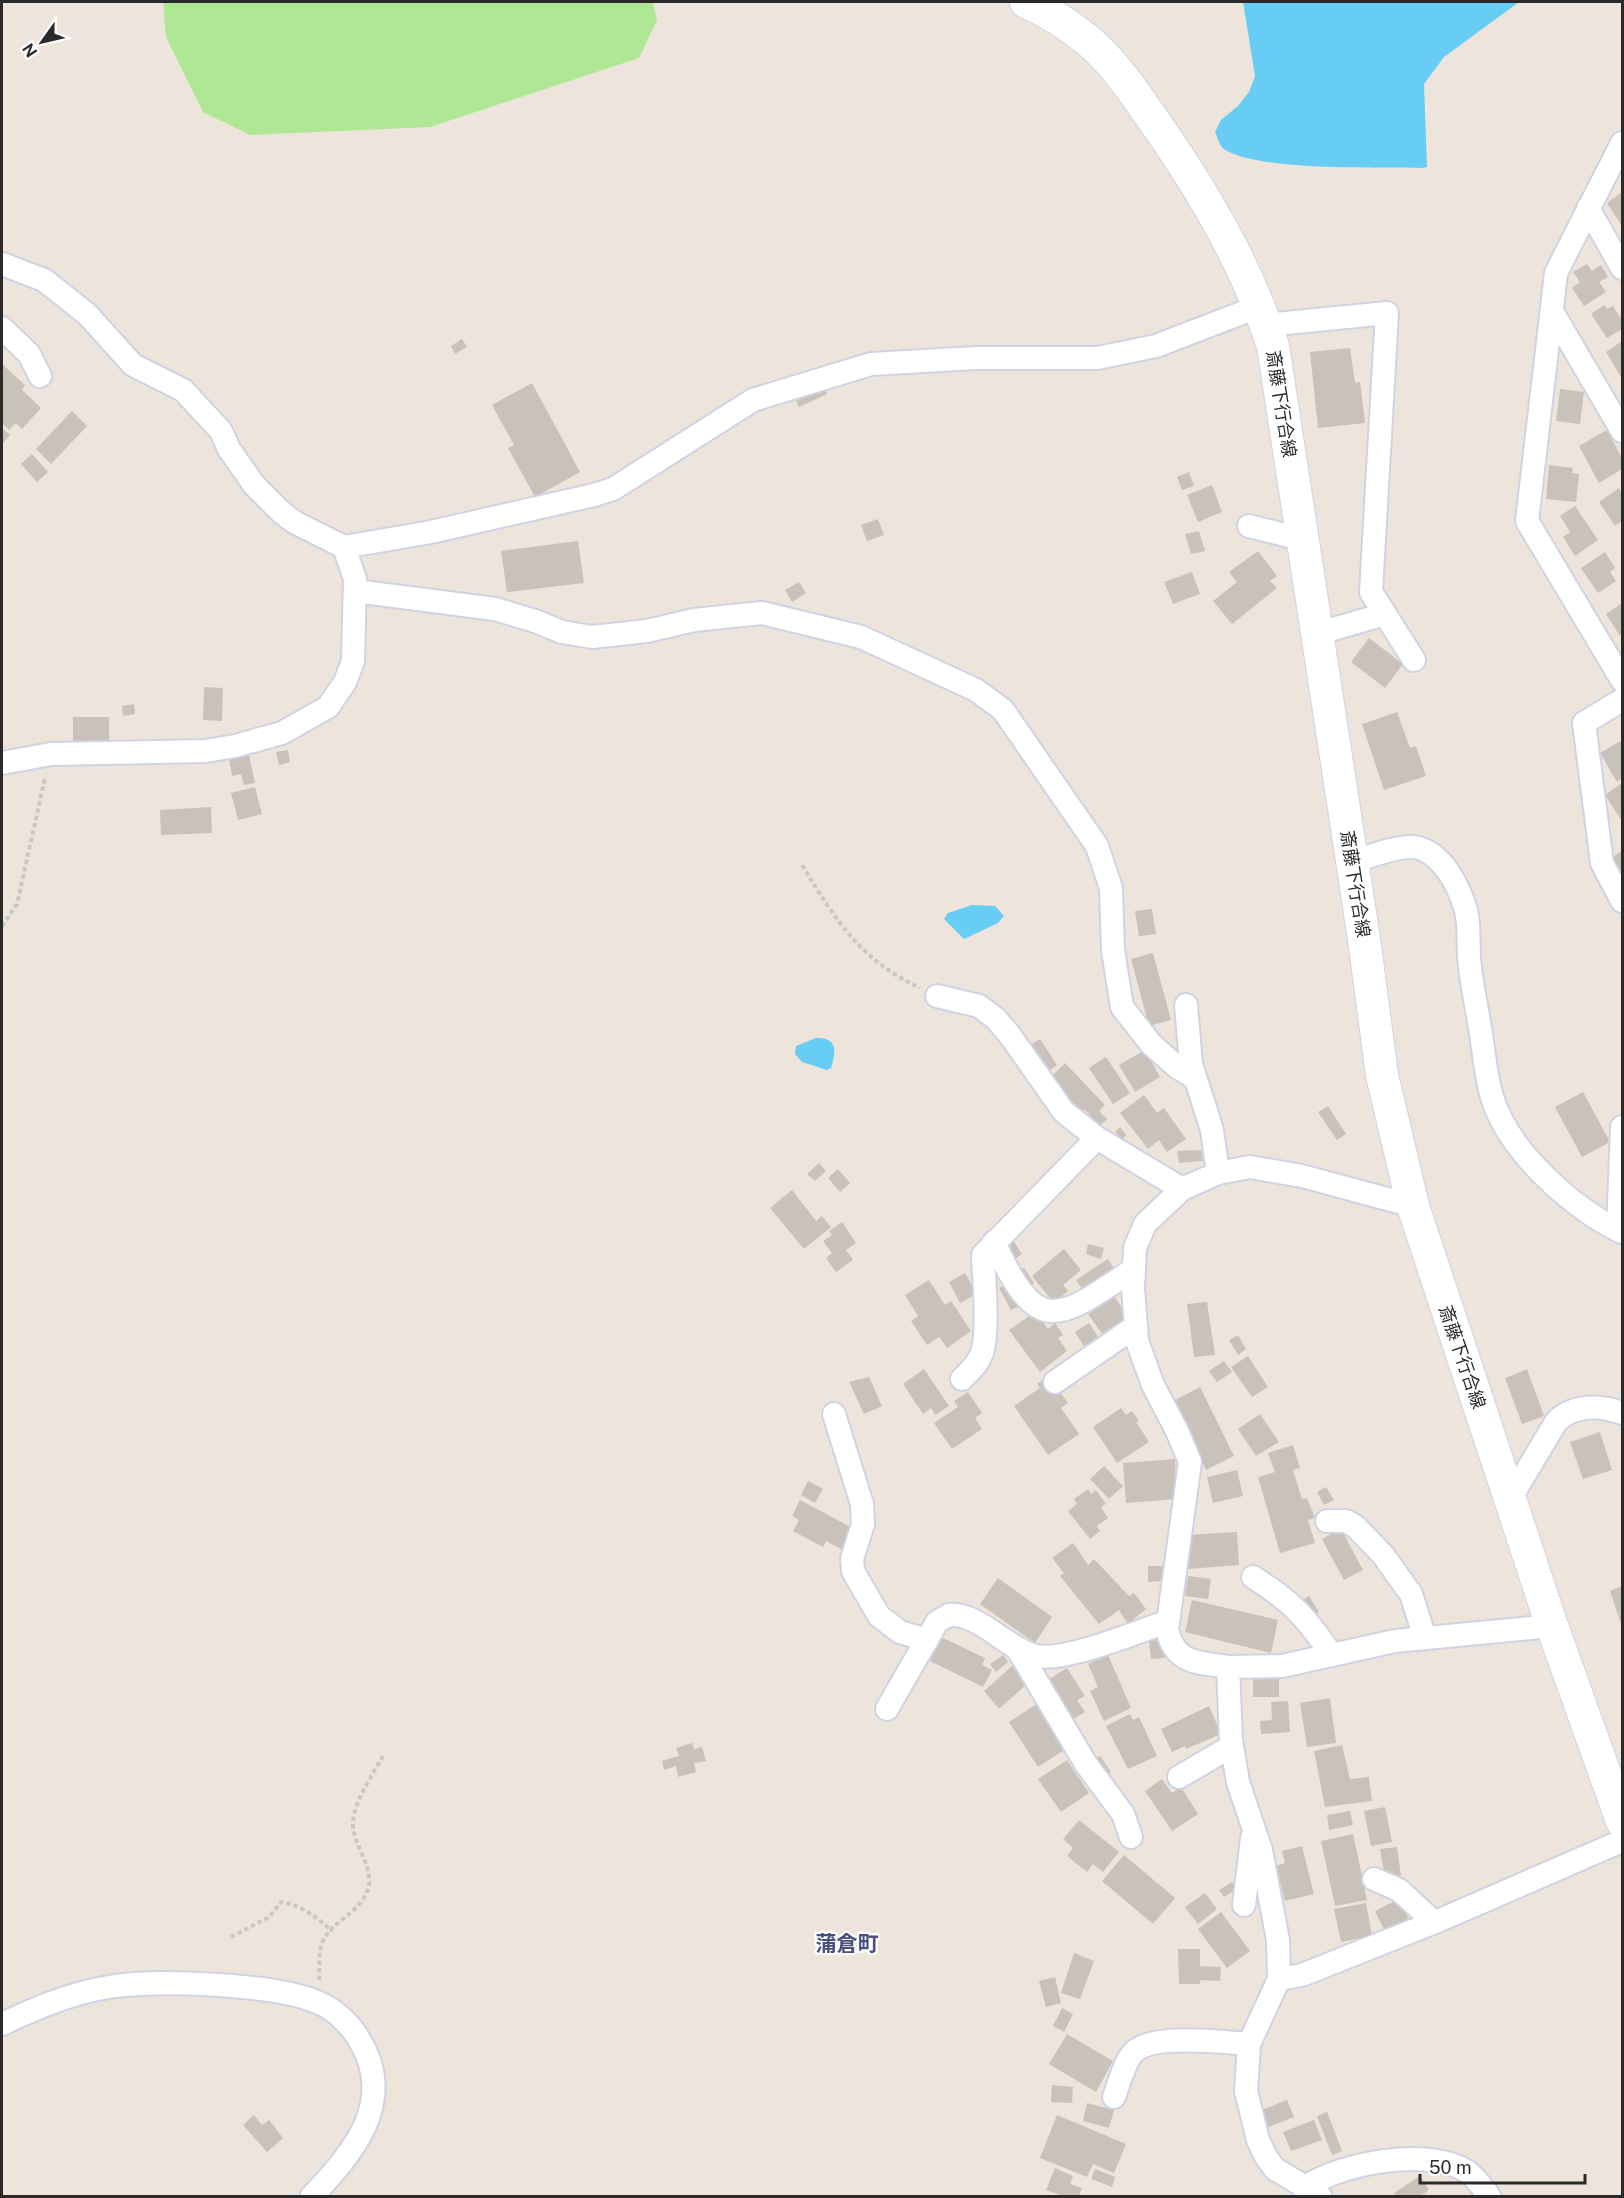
<svg xmlns="http://www.w3.org/2000/svg" width="1624" height="2198" font-family="'Public Sans','Noto Sans JP',sans-serif">
<style>
.green{fill:#afe794}
.water{fill:#67cdf5}
.building{fill:#c8c2ba}
.lines{fill:none;stroke-linecap:round;stroke-linejoin:round}
.minor-casing{stroke:#d0d3e3;stroke-width:26}
.secondary-casing{stroke:#d0d3e3;stroke-width:34}
.path{stroke:#c8c8c8;stroke-width:4;stroke-dasharray:4.5 3;stroke-linecap:butt}
.minor{stroke:#fff;stroke-width:22}
.secondary{stroke:#fff;stroke-width:32}
.labels{text-anchor:middle;stroke-width:4.5;stroke-linejoin:round;paint-order:stroke}
.street-label{font-size:18px;fill:#2a2a2a;stroke:#fff}
.quarter-label{font-size:21px;font-weight:bold;fill:#48507d;stroke:#fff}
</style>
<rect width="100%" height="100%" fill="#ede5db"/>
<path class="green" d="M163,2H653L657,20L639,58L430,127L250,135L203,112L166,37Z"/>
<g class="water">
<path d="M1243,2H1519L1444,57L1424,84L1427,167L1422,168C1375,167 1266,171 1227,151C1220,148 1218,139 1215,132L1221,120L1238,106L1249,92L1255,76Z"/>
<path d="M972,905L995,906L1004,916L998,923L964,939L944,919L948,913Z"/>
<path d="M816,1038C838,1037 836,1052 831,1068L827,1070L802,1062L795,1054L796,1046Z"/>
</g>
<g class="building">
<path d="M1622,192V226L1607,203Z"/>
<path d="M1587,264L1592,271L1601,265L1608,277L1599,282L1606,292L1584,306L1572,288L1580,282L1573,272Z"/>
<path d="M1604,305L1607,309L1613,306L1620,317L1622,315V329L1607,338L1591,314Z"/>
<path d="M462,339L467,347L455,354L451,346Z"/>
<path d="M1622,341V379L1606,352Z"/>
<path d="M1350,348L1355,383L1360,382L1365,423L1318,428L1310,352Z"/>
<path d="M2,364L25,385L22,390L41,408L22,429L16,423L9,430L2,423Z"/>
<path d="M532,383L580,472L535,497L508,448L514,445L492,405Z"/>
<path d="M824,388L827,394L799,407L796,401Z"/>
<path d="M1560,389L1584,392L1580,424L1556,421Z"/>
<path d="M72,411L87,426L51,464L36,449Z"/>
<path d="M2,428L10,435L3,443L2,441Z"/>
<path d="M1607,430L1622,458V469L1599,483L1579,446Z"/>
<path d="M32,454L48,472L37,482L21,464Z"/>
<path d="M1549,465L1573,468L1572,473L1579,474L1576,502L1546,499Z"/>
<path d="M1189,472L1194,486L1182,490L1177,477Z"/>
<path d="M1212,485L1222,512L1198,522L1187,495Z"/>
<path d="M1619,488L1622,494V521L1615,526L1599,502Z"/>
<path d="M1575,506L1598,540L1575,556L1563,537L1570,532L1560,516Z"/>
<path d="M878,519L884,535L867,541L861,525Z"/>
<path d="M1199,531L1205,551L1191,554L1185,534Z"/>
<path d="M578,541L584,583L507,592L501,551Z"/>
<path d="M1258,551L1277,576L1270,581L1277,588L1232,624L1213,601L1237,582L1229,572Z"/>
<path d="M1605,552L1615,568L1610,572L1616,581L1598,593L1581,568Z"/>
<path d="M1192,572L1200,594L1173,604L1164,582Z"/>
<path d="M799,582L806,593L792,602L785,590Z"/>
<path d="M1622,603V634L1620,636L1606,614Z"/>
<path d="M1369,638L1403,664L1385,688L1351,662Z"/>
<path d="M204,687L223,688L222,721L203,720Z"/>
<path d="M134,704L135,714L123,716L122,706Z"/>
<path d="M1397,712L1410,748L1416,746L1426,776L1384,790L1362,724Z"/>
<path d="M73,717H109V743L73,744Z"/>
<path d="M1622,740V778L1617,782L1600,753Z"/>
<path d="M288,750L290,762L279,765L276,752Z"/>
<path d="M249,755L255,783L244,785L241,774L232,776L229,759Z"/>
<path d="M1622,783V821L1605,795Z"/>
<path d="M255,787L262,814L238,820L231,793Z"/>
<path d="M211,807L212,833L161,835L160,810Z"/>
<path d="M1622,851V873L1612,857Z"/>
<path d="M1152,909L1156,934L1139,936L1135,911Z"/>
<path d="M1153,953L1171,1020L1149,1026L1131,959Z"/>
<path d="M1040,1039L1057,1065L1047,1072L1030,1045Z"/>
<path d="M1145,1050L1160,1077L1135,1092L1119,1065Z"/>
<path d="M1106,1057L1130,1093L1113,1104L1089,1068Z"/>
<path d="M1065,1063L1105,1105L1099,1111L1107,1119L1100,1126L1084,1109L1079,1115L1055,1091L1061,1085L1052,1076Z"/>
<path d="M1583,1092L1610,1142L1582,1157L1555,1107Z"/>
<path d="M1144,1095L1157,1113L1164,1108L1186,1139L1167,1152L1159,1140L1148,1149L1120,1113Z"/>
<path d="M1328,1106L1346,1134L1337,1140L1318,1112Z"/>
<path d="M1120,1127L1126,1135L1122,1140L1115,1132Z"/>
<path d="M1201,1150L1203,1161L1179,1163L1177,1151Z"/>
<path d="M819,1163L826,1171L815,1181L807,1174Z"/>
<path d="M838,1169L850,1183L840,1192L828,1178Z"/>
<path d="M792,1190L816,1221L822,1216L831,1227L804,1249L770,1208Z"/>
<path d="M842,1222L856,1243L846,1250L853,1260L836,1272L826,1258L832,1253L823,1241L832,1235L829,1231Z"/>
<path d="M1013,1240L1022,1254L1013,1260L1005,1246Z"/>
<path d="M1088,1244L1104,1248L1101,1259L1086,1254Z"/>
<path d="M1064,1249L1081,1270L1063,1285L1068,1291L1054,1303L1032,1276Z"/>
<path d="M1108,1259L1118,1275L1087,1296L1076,1280Z"/>
<path d="M1024,1268L1034,1283L1025,1289L1015,1274Z"/>
<path d="M965,1273L977,1294L960,1303L949,1282Z"/>
<path d="M929,1280L945,1305L951,1301L971,1331L947,1348L939,1337L927,1345L911,1321L918,1316L905,1295Z"/>
<path d="M1009,1283L1020,1306L1011,1310L999,1288Z"/>
<path d="M1114,1296L1129,1318L1103,1335L1088,1314Z"/>
<path d="M1207,1302L1215,1355L1194,1357L1187,1304Z"/>
<path d="M1036,1311L1048,1329L1055,1323L1063,1335L1058,1338L1067,1351L1040,1372L1009,1330Z"/>
<path d="M1089,1323L1099,1338L1085,1348L1075,1332Z"/>
<path d="M1238,1335L1246,1349L1238,1355L1229,1340Z"/>
<path d="M1248,1356L1268,1387L1252,1397L1231,1367Z"/>
<path d="M1224,1361L1232,1372L1217,1382L1209,1371Z"/>
<path d="M924,1369L949,1406L935,1415L931,1408L923,1414L903,1384Z"/>
<path d="M1527,1369L1544,1416L1522,1424L1505,1378Z"/>
<path d="M869,1377L882,1406L864,1414L849,1382Z"/>
<path d="M1045,1378L1058,1389L1068,1403L1061,1408L1079,1434L1048,1455L1014,1406L1040,1388L1037,1384Z"/>
<path d="M1200,1387L1234,1456L1206,1470L1173,1401Z"/>
<path d="M968,1392L982,1413L975,1418L982,1429L952,1449L934,1423L958,1407L954,1401Z"/>
<path d="M1121,1408L1126,1415L1132,1411L1139,1421L1136,1422L1149,1442L1117,1463L1093,1427Z"/>
<path d="M1260,1414L1279,1442L1256,1456L1238,1429Z"/>
<path d="M1600,1432L1612,1470L1583,1479L1570,1442Z"/>
<path d="M1293,1445L1300,1468L1293,1470L1302,1499L1307,1498L1315,1518L1308,1520L1315,1543L1280,1553L1258,1477L1275,1472L1268,1453Z"/>
<path d="M1175,1459L1177,1499L1126,1503L1123,1463Z"/>
<path d="M1104,1466L1123,1486L1109,1499L1090,1479Z"/>
<path d="M1237,1470L1243,1496L1213,1503L1207,1477Z"/>
<path d="M808,1481L823,1489L815,1503L801,1495Z"/>
<path d="M1326,1487L1334,1500L1324,1505L1317,1492Z"/>
<path d="M1088,1489L1091,1494L1096,1490L1106,1504L1101,1507L1108,1518L1097,1526L1100,1531L1090,1539L1068,1511L1077,1504L1074,1499Z"/>
<path d="M800,1500L858,1531L847,1552L826,1541L823,1547L793,1531L799,1520L792,1516Z"/>
<path d="M1341,1529L1363,1570L1344,1580L1322,1539Z"/>
<path d="M1237,1532L1239,1565L1188,1569L1186,1535Z"/>
<path d="M1073,1543L1088,1565L1094,1559L1129,1596L1134,1593L1146,1609L1128,1624L1119,1610L1099,1624L1060,1576L1064,1573L1052,1558Z"/>
<path d="M1148,1566H1164V1581L1148,1582Z"/>
<path d="M1188,1576L1211,1579L1208,1599L1185,1596Z"/>
<path d="M998,1578L1052,1617L1035,1643L980,1604Z"/>
<path d="M1622,1586V1627L1610,1591Z"/>
<path d="M1309,1596L1319,1612L1311,1617L1301,1601Z"/>
<path d="M1192,1600L1278,1620L1271,1653L1185,1632Z"/>
<path d="M941,1637L985,1658L982,1665L992,1670L983,1687L930,1661Z"/>
<path d="M1163,1639L1165,1658L1151,1659L1149,1641Z"/>
<path d="M1003,1655L1008,1662L996,1672L990,1664Z"/>
<path d="M1108,1655L1131,1708L1104,1721L1090,1691L1098,1687L1088,1664Z"/>
<path d="M1012,1666L1027,1684L999,1709L984,1691Z"/>
<path d="M1067,1668L1085,1696L1077,1700L1085,1712L1067,1723L1046,1681Z"/>
<path d="M1253,1678L1279,1679V1697H1253Z"/>
<path d="M1330,1698L1336,1743L1307,1747L1300,1703Z"/>
<path d="M1288,1701L1290,1732L1261,1734L1260,1721L1272,1720L1271,1702Z"/>
<path d="M1038,1703L1067,1748L1038,1767L1009,1722Z"/>
<path d="M1209,1706L1221,1734L1186,1749L1185,1746L1172,1752L1161,1729Z"/>
<path d="M1130,1714L1133,1720L1139,1717L1157,1756L1128,1769L1106,1726Z"/>
<path d="M692,1743L694,1749L702,1747L706,1761L694,1763L696,1772L678,1777L676,1766L664,1770L662,1761L679,1756L676,1748Z"/>
<path d="M1342,1745L1350,1779L1369,1777L1372,1801L1325,1807L1314,1751Z"/>
<path d="M1100,1756L1111,1772L1101,1778L1090,1761Z"/>
<path d="M1067,1760L1089,1793L1061,1812L1038,1779Z"/>
<path d="M1162,1779L1172,1793L1181,1787L1198,1814L1172,1831L1145,1791Z"/>
<path d="M1385,1807L1392,1842L1371,1846L1364,1811Z"/>
<path d="M1350,1811L1353,1825L1329,1830L1327,1815Z"/>
<path d="M1079,1820L1119,1852L1103,1872L1093,1864L1087,1872L1067,1856L1073,1848L1063,1839Z"/>
<path d="M1353,1834L1367,1900L1335,1906L1321,1841Z"/>
<path d="M1302,1846L1314,1894L1285,1901L1276,1866L1285,1863L1282,1851Z"/>
<path d="M1397,1847L1401,1876L1385,1878L1380,1849Z"/>
<path d="M1124,1855L1175,1898L1153,1924L1102,1881Z"/>
<path d="M1232,1882L1237,1889L1224,1897L1219,1890Z"/>
<path d="M1205,1893L1217,1909L1198,1924L1185,1907Z"/>
<path d="M1399,1899L1411,1924L1387,1936L1375,1911Z"/>
<path d="M1366,1903L1372,1936L1341,1942L1334,1909Z"/>
<path d="M1221,1912L1250,1951L1227,1968L1198,1929Z"/>
<path d="M1178,1949H1200V1966L1221,1967L1220,1981L1200,1980V1984H1179Z"/>
<path d="M1074,1953L1094,1961L1080,1999L1061,1993Z"/>
<path d="M1055,1977L1061,2003L1046,2007L1039,1981Z"/>
<path d="M1062,2008L1073,2014L1064,2032L1053,2026Z"/>
<path d="M1067,2034L1113,2061L1096,2092L1049,2064Z"/>
<path d="M1052,2085L1073,2087L1072,2103L1051,2102Z"/>
<path d="M1287,2100L1294,2117L1266,2128L1259,2111Z"/>
<path d="M1087,2103L1114,2110L1109,2128L1083,2121Z"/>
<path d="M1327,2112L1342,2151L1332,2155L1317,2116Z"/>
<path d="M254,2115L262,2125L269,2120L283,2138L267,2152L243,2125Z"/>
<path d="M1057,2115L1126,2144L1114,2173L1093,2164L1087,2177L1040,2158Z"/>
<path d="M1314,2120L1322,2140L1291,2151L1283,2132Z"/>
<path d="M1055,2168L1073,2176L1070,2184L1082,2188L1079,2196H1063L1046,2190Z"/>
<path d="M1095,2169L1115,2177L1112,2187L1091,2179Z"/>
<path d="M1420,2176L1429,2190L1420,2196H1396L1394,2193Z"/>
</g>
<g class="lines">
<g class="minor-casing">
<g id="minor">
<path d="M1622,143L1556,273L1527,521L1622,680"/>
<path d="M1588,208L1622,268"/>
<path d="M2,264L44,280L87,314L133,365L183,390L221,431L229,449L254,485L280,511L294,522L344,547L431,532L594,495L613,489L753,400L871,364L976,358H1097L1156,346L1260,306"/>
<path d="M1553,313L1622,431"/>
<path d="M1266,325L1387,313L1371,592L1414,660"/>
<path d="M2,328L29,354L40,376"/>
<path d="M1249,526L1301,539"/>
<path d="M355,591L495,609L535,621L562,632L592,637L647,631L694,620L762,613L861,637L976,690L1003,710L1097,846L1111,888L1113,950L1122,1007L1151,1044L1177,1067L1195,1078"/>
<path d="M1316,634L1385,614"/>
<path d="M1622,700L1584,723L1602,863L1622,901"/>
<path d="M2,763L51,754L206,751L235,746L282,733L328,707L345,682L353,661L355,579L344,547"/>
<path d="M1352,862C1368,857 1404,843 1419,848C1443,855 1458,885 1465,907C1470,922 1468,941 1469,957C1471,983 1477,1008 1481,1034C1484,1054 1486,1077 1492,1097C1508,1151 1573,1209 1622,1232"/>
<path d="M937,996L979,1006L995,1018L1009,1034L1064,1112L1097,1138"/>
<path d="M1186,1005L1191,1064L1212,1130L1218,1173"/>
<path d="M1618,1230L1622,1127"/>
<path d="M994,1242C1038,1339 1058,1320 1134,1269"/>
<path d="M962,1379C970,1371 978,1364 982,1353C989,1330 984,1281 983,1255L1097,1138L1182,1189"/>
<path d="M1055,1382L1136,1326"/>
<path d="M834,1414L862,1504L863,1524L852,1559L853,1571L879,1616L900,1632L927,1640"/>
<path d="M1510,1499L1556,1422C1573,1404 1600,1405 1622,1413"/>
<path d="M1327,1521H1346L1356,1527L1383,1555L1411,1594L1425,1638"/>
<path d="M1253,1577C1292,1602 1305,1616 1331,1654"/>
<path d="M1017,1648L1086,1764L1123,1814L1131,1837"/>
<path d="M1228,1667C1198,1662 1176,1665 1167,1630L1190,1462L1177,1431L1153,1385L1137,1341L1133,1288L1135,1248L1145,1224L1182,1189L1218,1173L1250,1167L1302,1176L1413,1206"/>
<path d="M887,1709L937,1622L949,1615C978,1612 1008,1650 1036,1656C1065,1662 1137,1632 1166,1622"/>
<path d="M1179,1777L1232,1746"/>
<path d="M1374,1879L1399,1890L1434,1922"/>
<path d="M1244,1905L1252,1838"/>
<path d="M1279,1979L1302,1975L1440,1920L1622,1841"/>
<path d="M2,2024C36,2008 71,1993 109,1987C154,1979 275,1984 317,2002C335,2009 351,2025 360,2041C396,2101 354,2153 312,2196"/>
<path d="M1114,2097C1119,2084 1124,2063 1133,2053C1150,2033 1223,2042 1249,2044"/>
<path d="M1304,2188C1341,2163 1428,2146 1468,2172C1476,2178 1483,2188 1489,2196"/>
<path d="M1320,2196L1275,2169L1266,2157L1258,2140L1246,2091L1249,2044L1279,1979L1278,1940L1261,1850L1238,1782L1231,1741L1228,1667L1282,1666L1395,1641L1552,1626"/>
</g>
</g>
<g class="secondary-casing">
<path id="secondary" d="M1026,2C1049,12 1072,27 1091,43C1116,65 1136,95 1154,121C1203,191 1247,265 1273,346L1364,939L1382,1075L1413,1206L1552,1626L1622,1821"/>
</g>
<g class="path">
<path d="M802,865C835,919 860,960 920,988"/>
<path d="M2,926L17,904L45,778"/>
<path d="M231,1937L269,1917L281,1902C302,1905 317,1918 332,1931"/>
<path d="M319,1980C320,1969 318,1953 322,1943C329,1923 357,1915 367,1892C377,1869 351,1844 353,1821C355,1799 374,1773 384,1754"/>
</g>
<use href="#minor" class="minor"/>
<use href="#secondary" class="secondary"/>
</g>
<g class="labels">
<g class="street-label">
<text transform="translate(1281 404) rotate(81)" y="6">斎藤下行合線</text>
<text transform="translate(1355 884) rotate(81)" y="6">斎藤下行合線</text>
<text transform="translate(1462 1357) rotate(71)" y="6">斎藤下行合線</text>
</g>
<g class="quarter-label">
<text x="847" y="1951">蒲倉町</text>
</g>
</g>
<rect width="1624" height="2198" fill="none" stroke="#2a2a2a" stroke-width="6"/>
<g transform="translate(42 42) rotate(236)" stroke="#ffffff" stroke-width="4.5" paint-order="stroke">
<path d="M0-4.5L10 22L0 15L-10 22Z" fill="#2a2a2a"/>
<text y="-9" font-size="16" font-weight="bold" text-anchor="middle" fill="#2a2a2a">N</text>
</g>
<path d="M1420 2174v9h165v-9" fill="none" stroke="#2a2a2a" stroke-width="3"/>
<text x="1429" y="2174" font-size="18" fill="#2a2a2a" stroke="#ffffff" stroke-width="4.5" paint-order="stroke">50 m</text>
</svg>
